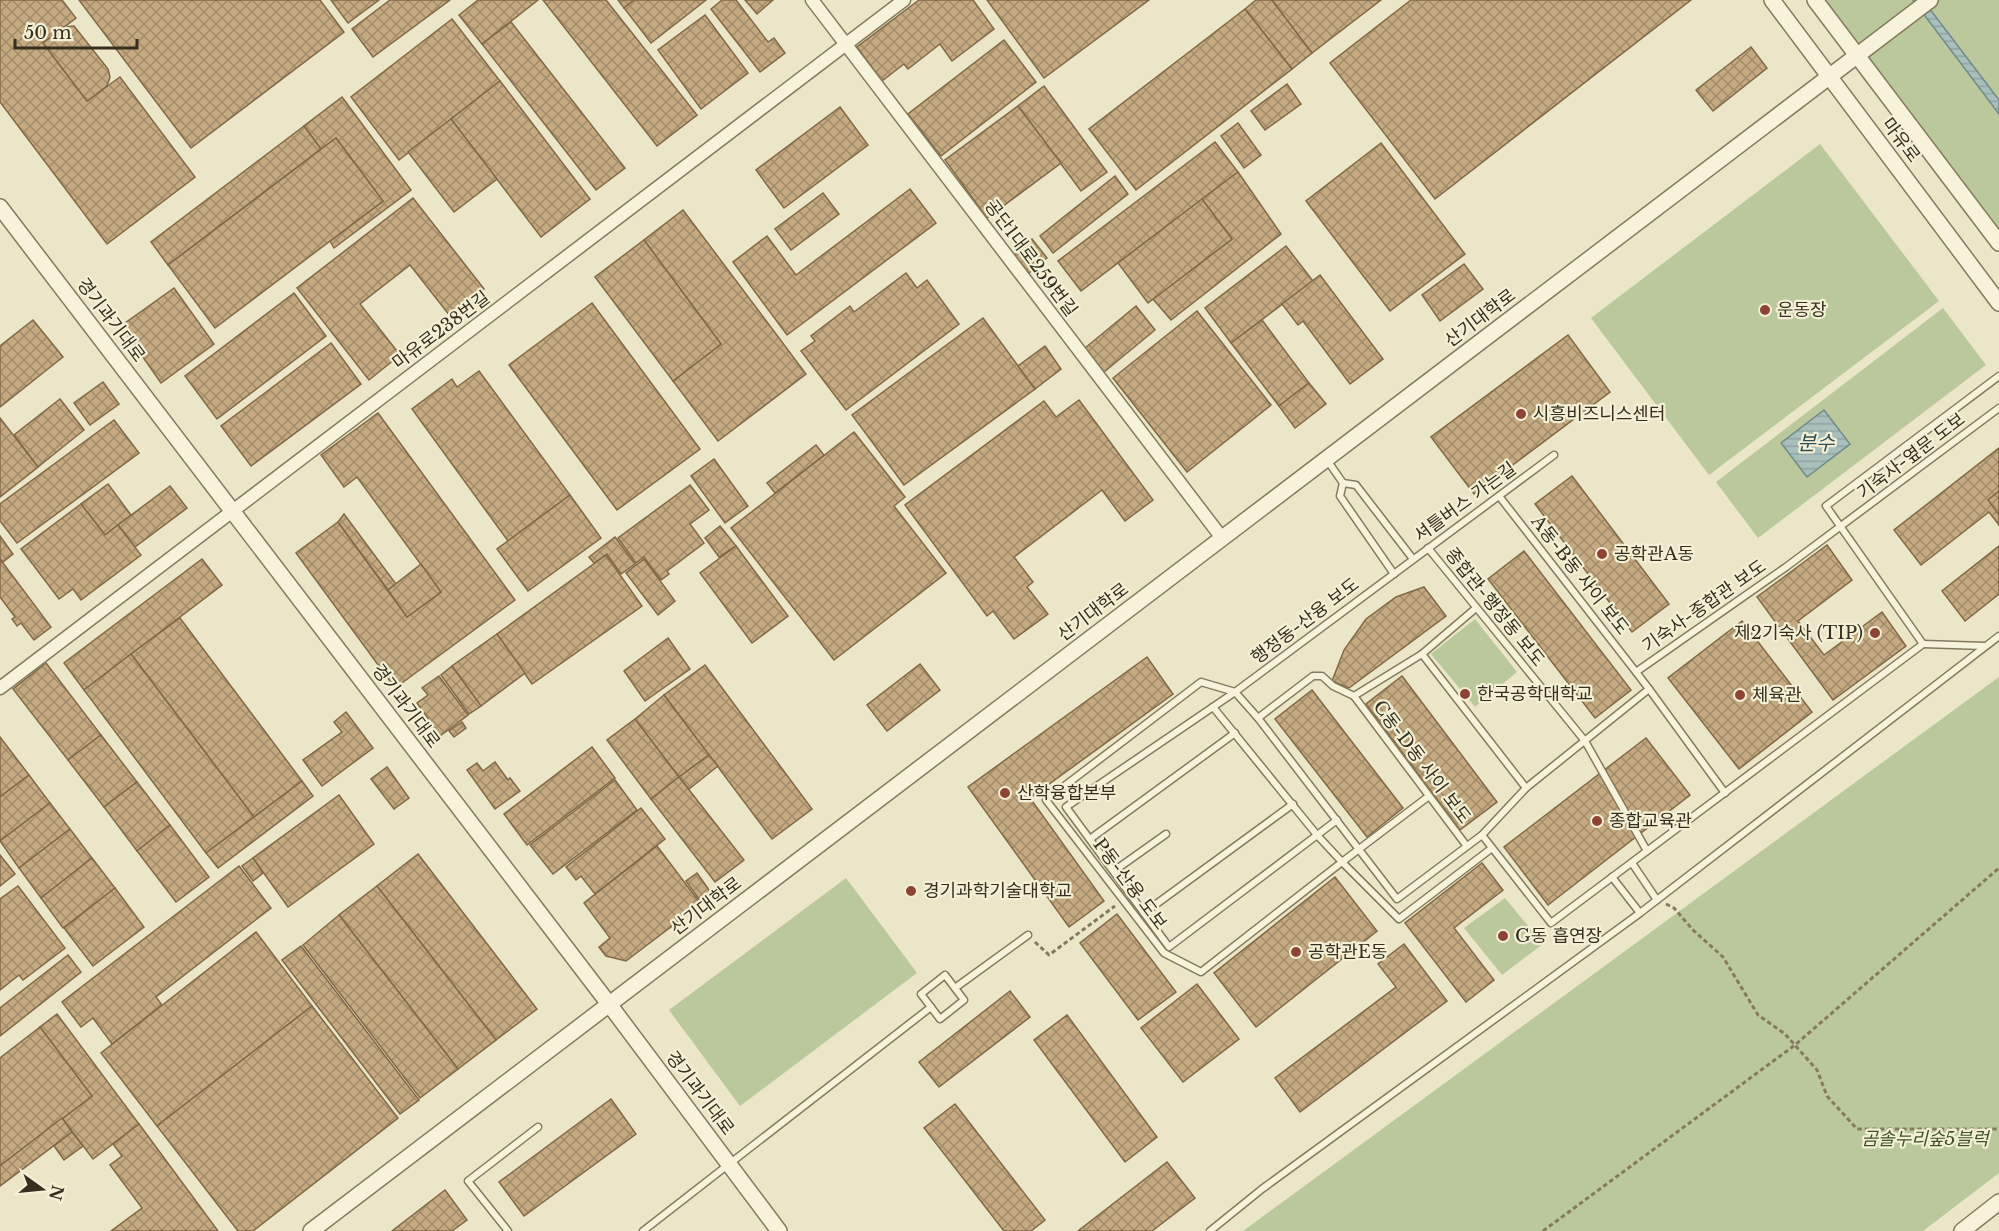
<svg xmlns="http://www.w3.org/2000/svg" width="1999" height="1231" font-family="'Libre Baskerville','Noto Sans KR',serif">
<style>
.green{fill:#bac89c}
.water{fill:url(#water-rules);stroke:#6f8c8b;stroke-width:1.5}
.building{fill:url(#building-cross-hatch);stroke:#826946;stroke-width:1.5}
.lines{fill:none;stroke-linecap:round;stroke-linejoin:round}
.service-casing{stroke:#857a5e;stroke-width:9}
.minor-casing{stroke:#857a5e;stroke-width:15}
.tertiary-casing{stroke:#857a5e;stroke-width:18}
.path{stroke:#857a5e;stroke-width:3;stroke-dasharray:4.5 3;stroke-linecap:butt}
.service{stroke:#f6f3da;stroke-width:6}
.minor{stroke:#f6f3da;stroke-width:12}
.tertiary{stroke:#f6f3da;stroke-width:15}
.poi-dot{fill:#8e4434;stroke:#f3f0d6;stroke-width:2}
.labels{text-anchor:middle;stroke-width:4.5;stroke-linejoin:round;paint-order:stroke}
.street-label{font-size:18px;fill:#362f20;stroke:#f3f0d6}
.poi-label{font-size:18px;fill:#362f20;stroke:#f3f0d6;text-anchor:start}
.park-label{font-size:18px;font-style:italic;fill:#3f5129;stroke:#f3f0d6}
.water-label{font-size:20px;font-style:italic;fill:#315055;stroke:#f3f0d6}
</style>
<defs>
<pattern id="water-rules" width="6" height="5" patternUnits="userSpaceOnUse" patternTransform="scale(1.5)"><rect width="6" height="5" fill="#a8bfbc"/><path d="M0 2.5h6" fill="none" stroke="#91a4a1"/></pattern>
<pattern id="building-cross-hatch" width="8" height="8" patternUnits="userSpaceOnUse" patternTransform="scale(1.5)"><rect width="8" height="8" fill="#c5aa81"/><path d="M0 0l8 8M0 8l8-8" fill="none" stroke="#a18b69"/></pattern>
</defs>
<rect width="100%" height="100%" fill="#eae6c7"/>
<g class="green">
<path d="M1816,0H1999V241Z"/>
<path d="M1820,144L1939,301L1709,475L1591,318Z"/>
<path d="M1943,308L1986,365L1758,538L1716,482Z"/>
<path d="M1475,619L1517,672L1475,707L1431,654Z"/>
<path d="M1999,677V1173L1923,1231H1243Z"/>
<path d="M846,878L917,973L740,1106L669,1010Z"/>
<path d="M1505,898L1543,944L1502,975L1464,928Z"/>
</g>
<g class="water">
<path d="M1913,0H1923L1999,100V114Z"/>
<path d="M1824,410L1850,444L1807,477L1781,443Z"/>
</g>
<g class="building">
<path d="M0,0H62L76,18L43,43L87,101L120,77L195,177L107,244L0,102Z"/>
<path d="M79,0H320L344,32L191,148Z"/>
<path d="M331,0H379L348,23Z"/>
<path d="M390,0H450L373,57L352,29Z"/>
<path d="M478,0H538L482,44L459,15Z"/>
<path d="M543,0H606L697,115L657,146Z"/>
<path d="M618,0H634L624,8Z"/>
<path d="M634,0H706L651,43L624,8Z"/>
<path d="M722,0H736L768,42L774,38L785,53L760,72L711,9Z"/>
<path d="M745,0H773L757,14Z"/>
<path d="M919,0H973L994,29L952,61L940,44L908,69L904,64L882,81L857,47Z"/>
<path d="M987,0H1149L1044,78Z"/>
<path d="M1256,0H1272L1312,53L1292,69L1245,9Z"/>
<path d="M1272,0H1381L1312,53Z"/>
<path d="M1411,0H1691L1435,199L1330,63Z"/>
<path d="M1245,9L1292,69L1136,190L1089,129Z"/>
<path d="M705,15L748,73L701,109L658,50Z"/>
<path d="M452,19L500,81L399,160L351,97Z"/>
<path d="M511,22L625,168L596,190L482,44Z"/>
<path d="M74,26L108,69L110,77L107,86L87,101L43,43L64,27Z"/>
<path d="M1004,40L1036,82L941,156L908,114Z"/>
<path d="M1751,47L1767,68L1713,111L1696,90Z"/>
<path d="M500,81L590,199L541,237L451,119Z"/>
<path d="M1287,84L1301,104L1265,130L1251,111Z"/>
<path d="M1044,86L1107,172L1081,191L1018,106Z"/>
<path d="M342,97L411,190L334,248L330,241L383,201L336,138L321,149L304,126Z"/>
<path d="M1018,106L1061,163L987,218L945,160Z"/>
<path d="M840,107L868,145L784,208L756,170Z"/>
<path d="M451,119L497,179L454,212L408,152Z"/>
<path d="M1238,123L1261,155L1244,168L1221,136Z"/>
<path d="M304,126L321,149L168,265L151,242Z"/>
<path d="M336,138L383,201L215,328L168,265Z"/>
<path d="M1215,142L1238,172L1081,291L1058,261Z"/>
<path d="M1381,143L1465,254L1390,311L1306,201Z"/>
<path d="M1238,172L1281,234L1171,320L1153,299L1232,239L1202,199Z"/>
<path d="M1115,176L1128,194L1053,253L1040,236Z"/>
<path d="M910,189L936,223L787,335L733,262L767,236L796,275Z"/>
<path d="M823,193L839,214L791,250L775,229Z"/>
<path d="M413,198L484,289L450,316L410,265L360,304L400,355L369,380L297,288Z"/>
<path d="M1202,199L1232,239L1148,303L1118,263Z"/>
<path d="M683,210L806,374L718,441L673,381L721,344L644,240Z"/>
<path d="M1032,239L1047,258L1029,273L1014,255Z"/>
<path d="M644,240L721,344L673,381L595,277Z"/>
<path d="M1286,246L1313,281L1231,343L1205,308Z"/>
<path d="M1464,264L1483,289L1440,321L1422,295Z"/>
<path d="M906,273L917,288L927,280L959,324L846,410L801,351L815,341L811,336L850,306L854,312Z"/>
<path d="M1320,275L1383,359L1350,384L1303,321L1298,325L1282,304Z"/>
<path d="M174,288L214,344L161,383L121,326Z"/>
<path d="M294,293L326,336L217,419L185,376Z"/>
<path d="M592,303L700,449L617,510L509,365Z"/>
<path d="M1136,306L1155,330L1104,372L1085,348Z"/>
<path d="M1197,311L1271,405L1187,472L1113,378Z"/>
<path d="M983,318L1035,389L904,485L852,415Z"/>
<path d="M33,320L63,357L0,407V346Z"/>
<path d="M1262,320L1309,383L1279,406L1231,343Z"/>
<path d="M1568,335L1610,392L1474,494L1431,437Z"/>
<path d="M331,343L361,384L251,466L221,426Z"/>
<path d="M1045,346L1061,369L1035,389L1018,366Z"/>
<path d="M479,371L570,495L508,541L412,409L452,379L457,387Z"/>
<path d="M103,382L119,404L90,425L74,403Z"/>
<path d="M1309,383L1326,404L1295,428L1279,406Z"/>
<path d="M60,399L84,430L38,467L14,435Z"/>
<path d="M1079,400L1153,500L1125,521L1102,490L1014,557L1033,582L1027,587L1048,614L1014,639L993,611L987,616L905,505L1044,401L1056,417Z"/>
<path d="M378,413L515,600L395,688L296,553L338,522L407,617L441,592L357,477L344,487L321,455Z"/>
<path d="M0,418L38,467L0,497Z"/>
<path d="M114,420L139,453L17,543L0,521V504Z"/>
<path d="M854,432L905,497L894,506L946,573L834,660L731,528Z"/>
<path d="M816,445L824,455L775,493L767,483Z"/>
<path d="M1999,448V525L1989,512L1921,565L1894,530Z"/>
<path d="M714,459L748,506L725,523L691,476Z"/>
<path d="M1572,476L1669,604L1632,632L1535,504Z"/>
<path d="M108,484L131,515L105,535L81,504Z"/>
<path d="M690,485L709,510L690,524L704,543L667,571L669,574L661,580L644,557L636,563L618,538Z"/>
<path d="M170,486L187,508L135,547L118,525Z"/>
<path d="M1999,491V515L1988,500Z"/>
<path d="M570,495L601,538L528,591L497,549Z"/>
<path d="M81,504L105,535L118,525L141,555L81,600L73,589L59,599L21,549Z"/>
<path d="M344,514L396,584L388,590L338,522Z"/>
<path d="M720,526L736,546L719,557L705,538Z"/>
<path d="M0,536L13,554L3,562L0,559Z"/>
<path d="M615,537L635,564L621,574L607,554L594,563L589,557Z"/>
<path d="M1827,545L1852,580L1798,621L1824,655L1882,612L1906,646L1833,700L1757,597Z"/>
<path d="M736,546L788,616L752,643L700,573Z"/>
<path d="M1999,546V594L1965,621L1942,591Z"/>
<path d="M1524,551L1631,690L1595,718L1488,579Z"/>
<path d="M606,555L642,606L532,684L497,634Z"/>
<path d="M0,559L51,627L34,640L21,623L17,626L12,619L15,617L0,597Z"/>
<path d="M202,559L222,585L84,690L64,663Z"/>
<path d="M644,559L675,601L658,615L626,573Z"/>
<path d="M421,564L441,592L407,617L388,590Z"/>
<path d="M1424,587L1446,616L1349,688L1332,681L1344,650L1366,619L1396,597Z"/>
<path d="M180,618L302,781L254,817L131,654Z"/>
<path d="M1742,621L1812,712L1739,769L1668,678Z"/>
<path d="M497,634L525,673L481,706L452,666Z"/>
<path d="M668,638L690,669L645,701L624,671Z"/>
<path d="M131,654L254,817L206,853L84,690Z"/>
<path d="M1147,657L1173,694L1030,798L1104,901L1069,927L968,787Z"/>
<path d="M46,663L101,735L68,760L13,689Z"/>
<path d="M920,664L940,690L887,731L867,705Z"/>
<path d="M705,665L812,809L772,839L664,695Z"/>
<path d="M452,666L481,706L469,714L441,675Z"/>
<path d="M439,676L468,715L440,736L417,703L428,695L422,688Z"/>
<path d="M1402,676L1497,802L1460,830L1366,704Z"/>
<path d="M1312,690L1403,808L1367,837L1275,719Z"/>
<path d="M664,695L709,755L679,777L635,719Z"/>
<path d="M346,712L373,748L322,786L303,760L342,732L334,722Z"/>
<path d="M635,719L679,777L651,799L607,740Z"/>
<path d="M462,722L466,728L454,737L449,731Z"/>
<path d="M101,735L137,782L104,807L68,760Z"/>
<path d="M0,737L29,775L0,797Z"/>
<path d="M1646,738L1690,795L1548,905L1504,847Z"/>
<path d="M592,747L615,778L527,845L504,814Z"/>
<path d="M709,755L718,766L689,789L679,777Z"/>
<path d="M495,762L508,780L510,778L520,791L495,809L467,770L477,763L483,771Z"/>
<path d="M387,767L409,798L394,809L371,779Z"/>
<path d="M29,775L50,803L0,841V797Z"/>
<path d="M679,777L744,860L715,882L651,799Z"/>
<path d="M615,780L637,810L553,874L530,845Z"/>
<path d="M302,781L313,796L218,868L206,853Z"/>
<path d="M137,782L170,825L137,851L104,807Z"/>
<path d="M339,795L374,844L288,907L253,858Z"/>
<path d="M50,803L70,829L19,868L0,841Z"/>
<path d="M641,808L665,839L595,894L581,876L576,880L566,867Z"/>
<path d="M170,825L209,877L176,902L137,851Z"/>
<path d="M70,829L92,858L41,898L19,868Z"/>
<path d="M657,846L701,904L626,961L606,956L599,947L610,938L584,903Z"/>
<path d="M418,854L537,1009L496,1040L377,886Z"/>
<path d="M0,855L15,874L0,886Z"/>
<path d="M92,858L115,888L63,928L41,898Z"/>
<path d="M253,858L263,873L253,881L242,866Z"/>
<path d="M1482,863L1503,890L1454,928L1494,980L1466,1002L1405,923Z"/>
<path d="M239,866L271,908L156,997L162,1005L112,1044L93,1018L81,1027L62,1002Z"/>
<path d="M697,873L712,894L701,902L686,881Z"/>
<path d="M1335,877L1377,931L1256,1027L1214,973Z"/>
<path d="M18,886L65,948L23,980L19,975L0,990V899Z"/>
<path d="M377,886L496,1040L458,1069L339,915Z"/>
<path d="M115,888L144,927L93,966L64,928Z"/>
<path d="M1117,914L1176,992L1138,1020L1080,943Z"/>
<path d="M339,915L458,1069L420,1098L303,945Z"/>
<path d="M256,932L312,1006L157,1126L101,1053Z"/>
<path d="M1404,944L1447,1001L1300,1112L1275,1078L1396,987L1378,964Z"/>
<path d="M301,946L419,1100L400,1114L282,960Z"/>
<path d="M68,955L81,972L0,1036V1008Z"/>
<path d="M1197,984L1239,1039L1183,1082L1141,1028Z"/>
<path d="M1010,991L1030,1017L939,1087L919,1062Z"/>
<path d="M312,1006L398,1118L253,1231H238L157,1126Z"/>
<path d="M57,1014L139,1124L93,1159L62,1118L92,1096L40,1027Z"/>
<path d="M1067,1015L1157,1137L1125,1162L1034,1040Z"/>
<path d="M40,1027L92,1096L0,1166V1058Z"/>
<path d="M611,1099L636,1134L524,1216L499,1182Z"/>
<path d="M955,1104L1045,1220L1031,1231H1004L924,1128Z"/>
<path d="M62,1118L72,1132L0,1186V1166Z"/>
<path d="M139,1124L218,1231H111L142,1208L110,1165L122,1156L113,1144Z"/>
<path d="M72,1132L83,1146L64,1160L54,1146Z"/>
<path d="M1167,1162L1195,1198L1152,1231H1078Z"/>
<path d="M445,1190L467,1220L452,1231H392Z"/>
</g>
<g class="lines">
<g class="service-casing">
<g id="service">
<path d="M1327,460L1343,483L1356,485L1413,559"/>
<path d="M1343,483L1340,496L1394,574"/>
<path d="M1499,496L1636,672"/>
<path d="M1428,548L1585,741L1647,851"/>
<path d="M1923,644L1985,646"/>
<path d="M1422,654L1476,608"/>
<path d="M1649,689L1725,793"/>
<path d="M1354,696L1466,845"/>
<path d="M1213,707L1317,835L1342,862L1429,796"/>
<path d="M1258,718L1313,676H1322L1333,686L1354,696L1422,654L1526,788"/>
<path d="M1337,820L1169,947L1066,807L1235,692L1554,455"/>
<path d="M1482,835L1526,788L1649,689L1636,672L1786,567L1999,408"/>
<path d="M1090,839L1235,733"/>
<path d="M1492,848L1399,919L1342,862L1201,972L1164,953L1046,800L1201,682L1235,692L1258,718L1397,899L1482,835L1551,923L1923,644L1826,506L1999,376"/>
<path d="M1632,863L1657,900"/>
<path d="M1114,871L1166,834"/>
<path d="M1612,877L1640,913"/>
<path d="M1144,913L1293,804"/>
<path d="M945,975L964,1000L940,1019L921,994Z"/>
<path d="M955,988L1028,935"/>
<path d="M508,1231L468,1181L538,1127"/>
<path d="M643,1231L931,1007"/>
<path d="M1210,1231L1262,1189L1640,913L1999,636"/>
</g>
</g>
<g class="minor-casing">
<g id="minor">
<path d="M812,0L1222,538"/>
<path d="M0,688L904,0"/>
</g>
</g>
<g class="tertiary-casing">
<g id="tertiary">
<path d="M1772,0L1999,303"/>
<path d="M1815,0L1999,243"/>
<path d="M0,207L609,1004L779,1231"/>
<path d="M311,1231L1930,0"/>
<path d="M1962,1231L1999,1202"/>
</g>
</g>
<g class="path">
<path d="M1666,904L1674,908L1694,931L1723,957L1758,1015L1785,1034L1817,1070L1827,1096L1857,1129H1999"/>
<path d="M1035,942L1049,955L1115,906"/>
<path d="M1543,1231L1795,1045L1999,868"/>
</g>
<use href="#service" class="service"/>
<use href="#minor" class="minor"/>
<use href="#tertiary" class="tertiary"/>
</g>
<g class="poi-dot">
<circle cx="1765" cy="310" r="6"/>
<circle cx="1521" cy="414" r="6"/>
<circle cx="1602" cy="554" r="6"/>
<circle cx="1875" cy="633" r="6"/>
<circle cx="1465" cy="694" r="6"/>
<circle cx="1740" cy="695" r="6"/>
<circle cx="1005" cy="793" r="6"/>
<circle cx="1597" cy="821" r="6"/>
<circle cx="911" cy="891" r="6"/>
<circle cx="1503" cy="936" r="6"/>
<circle cx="1296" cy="952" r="6"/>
</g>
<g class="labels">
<g class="street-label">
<text transform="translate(1901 140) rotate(53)" y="6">마유로</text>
<text transform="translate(1031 258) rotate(53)" y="6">공단1대로259번길</text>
<text transform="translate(1480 318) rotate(-37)" y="6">산기대학로</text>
<text transform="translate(111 320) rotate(53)" y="6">경기과기대로</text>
<text transform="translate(441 330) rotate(-37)" y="6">마유로238번길</text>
<text transform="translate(1911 456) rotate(-37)" y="6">기숙사-옆문 도보</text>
<text transform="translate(1465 502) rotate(-36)" y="6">셔틀버스 가는길</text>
<text transform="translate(1580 575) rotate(52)" y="6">A동-B동 사이 보도</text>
<text transform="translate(1704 606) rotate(-35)" y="6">기숙사-종합관 보도</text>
<text transform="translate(1495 607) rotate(51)" y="6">종합관-행정동 보도</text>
<text transform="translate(1093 612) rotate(-37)" y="6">산기대학로</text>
<text transform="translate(1305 621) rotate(-37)" y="6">행정동-산융 보도</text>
<text transform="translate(406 706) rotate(53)" y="6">경기과기대로</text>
<text transform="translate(1422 762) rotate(53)" y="6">C동-D동 사이 보도</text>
<text transform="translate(1130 884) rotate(53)" y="6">P동-산융 도보</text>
<text transform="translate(706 906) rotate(-37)" y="6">산기대학로</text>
<text transform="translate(700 1093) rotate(53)" y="6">경기과기대로</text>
</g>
<g class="poi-label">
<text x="1777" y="316">운동장</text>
<text x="1533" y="420">시흥비즈니스센터</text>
<text x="1614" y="560">공학관A동</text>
<text x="1863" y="639" text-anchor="end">제2기숙사 (TIP)</text>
<text x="1477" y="700">한국공학대학교</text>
<text x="1752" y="701">체육관</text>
<text x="1017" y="799">산학융합본부</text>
<text x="1609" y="827">종합교육관</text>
<text x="923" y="897">경기과학기술대학교</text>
<text x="1515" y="942">G동 흡연장</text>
<text x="1308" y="958">공학관E동</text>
</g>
<g class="park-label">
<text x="1925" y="1145">곰솔누리숲5블럭</text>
</g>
<g class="water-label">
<text x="1816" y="450">분수</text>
</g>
</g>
<g transform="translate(42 1189) rotate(105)" stroke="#f3f0d6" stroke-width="4.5" paint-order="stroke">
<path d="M0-4.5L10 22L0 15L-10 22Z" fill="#362f20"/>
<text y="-9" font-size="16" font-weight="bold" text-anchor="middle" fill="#362f20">N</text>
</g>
<path d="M15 39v9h122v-9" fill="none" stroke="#362f20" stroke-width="3"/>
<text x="24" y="39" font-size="18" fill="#362f20" stroke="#f3f0d6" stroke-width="4.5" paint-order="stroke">50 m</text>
</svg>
